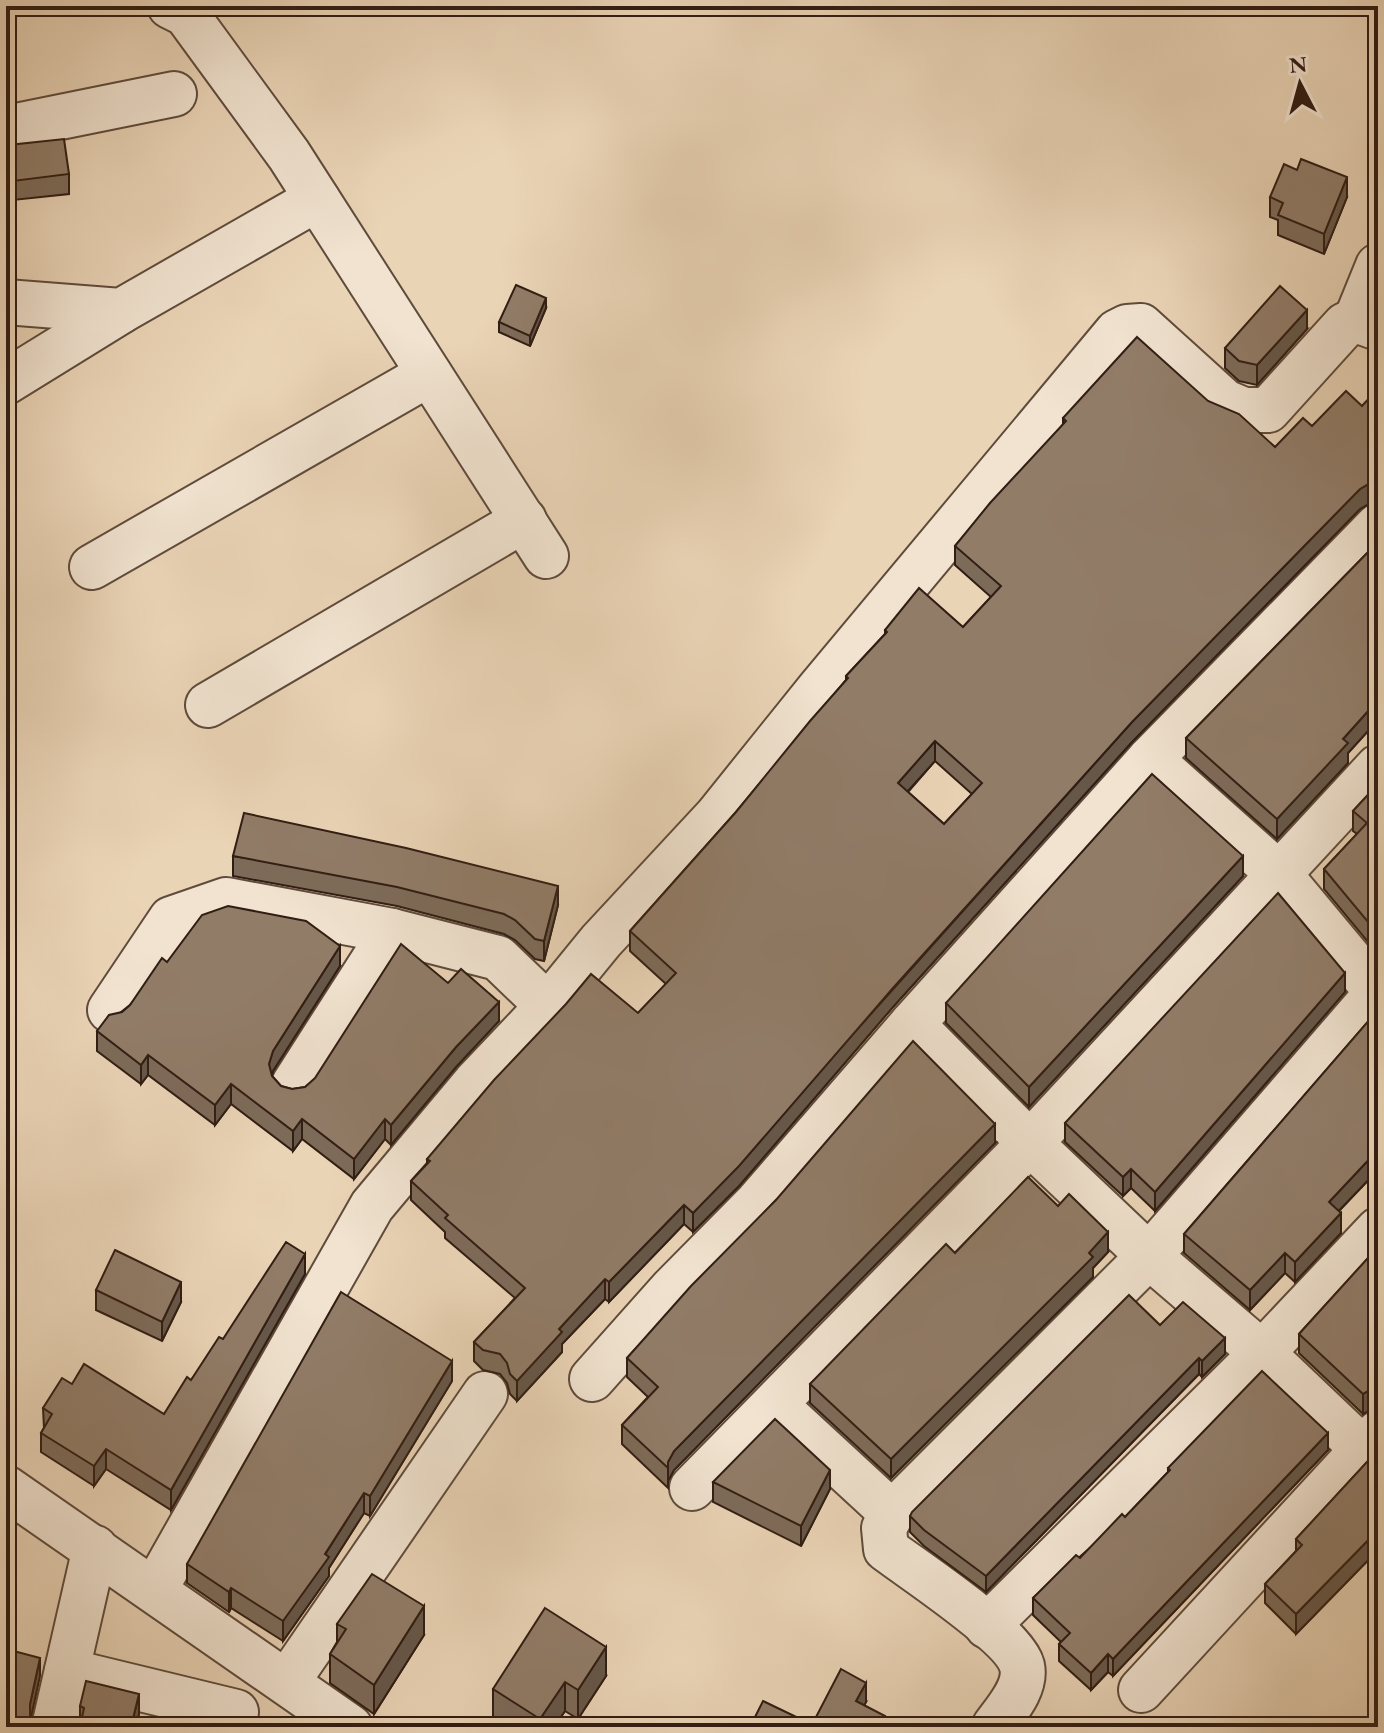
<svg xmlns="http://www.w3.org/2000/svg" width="1384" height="1733" font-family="'EB Garamond',serif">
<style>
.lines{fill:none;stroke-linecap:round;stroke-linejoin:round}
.minor-casing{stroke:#5f4b3c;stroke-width:48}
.minor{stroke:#f1e3d0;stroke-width:44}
.wall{fill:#7d6b59;stroke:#311d13;stroke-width:2;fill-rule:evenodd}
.shaded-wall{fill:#665749;stroke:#311d13;stroke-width:2}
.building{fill:#917c68;stroke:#311d13;stroke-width:2;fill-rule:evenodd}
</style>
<rect width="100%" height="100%" fill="#ead4b6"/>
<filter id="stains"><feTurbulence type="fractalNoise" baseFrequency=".0025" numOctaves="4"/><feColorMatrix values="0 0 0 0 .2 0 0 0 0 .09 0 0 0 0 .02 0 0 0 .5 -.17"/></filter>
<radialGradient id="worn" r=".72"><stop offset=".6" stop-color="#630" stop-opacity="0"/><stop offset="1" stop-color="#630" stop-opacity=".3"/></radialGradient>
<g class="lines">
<g class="minor-casing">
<g id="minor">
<path d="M170,6L186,14L289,155L546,556"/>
<path d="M6,128L174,94"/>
<path d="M6,302L121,311L317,199"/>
<path d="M1356,320L1378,266"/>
<path d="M6,382L121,311"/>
<path d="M92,567L429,374"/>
<path d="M208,705L524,520"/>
<path d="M1150,759L1279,874L1378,993"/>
<path d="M110,1010L171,919L226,900L392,931L498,958L548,1006"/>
<path d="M912,1024L1030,1143L1149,1256L1262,1353L1363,1449"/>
<path d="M294,1084L392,931"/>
<path d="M592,1379L673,1288L757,1203L912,1024L1150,759L1378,526"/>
<path d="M775,1405L892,1513"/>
<path d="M6,1488L350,1727"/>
<path d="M692,1488L1030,1143L1378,767"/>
<path d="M155,1589L372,1206L475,1083L548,1006L601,941L717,816L819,689L1117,332L1127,327L1141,326L1225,402L1244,410H1268L1345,325L1356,320L1378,328"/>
<path d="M987,1626L1262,1353L1378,1230"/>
<path d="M67,1671L236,1712"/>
<path d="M287,1682L485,1394"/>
<path d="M1141,1690L1378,1433"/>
<path d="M54,1727L95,1548"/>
<path d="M994,1727C1006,1710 1027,1688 1022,1666C1014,1635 915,1571 886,1549L884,1528L892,1513L1149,1256L1378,992"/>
</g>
</g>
<use href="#minor" class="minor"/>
</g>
<g class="wall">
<path d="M9,145L69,174V194L13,200L9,165Z"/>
<path d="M1270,197H1347L1324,254L1278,235V220L1270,217Z"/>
<path d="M546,308L530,346L499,332V322Z"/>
<path d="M1307,329L1257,385L1239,381L1225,368V348Z"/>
<path d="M1378,389V502H1372L1360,509L1132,742L893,1007L739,1186L693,1232L684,1224L609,1302L605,1299L562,1344V1352L517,1401L510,1394L507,1383L500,1374L483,1370L474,1361V1342L515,1298L445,1238V1232L411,1200V1181L427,1163V1159L638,1013L666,984L630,951V931L736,812L846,680V676L885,634V630L963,627L991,597L955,565V546L1063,425V418L1208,401L1275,447L1312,426L1362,406ZM935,761L972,794L944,824L908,792Z"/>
<path d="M1378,542V720L1348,753V763L1277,839L1186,758V738Z"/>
<path d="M1378,784V954L1324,889V869L1357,834L1353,831V811Z"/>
<path d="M233,856L558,905L544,961L535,959L515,940L504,934L397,906L233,876Z"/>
<path d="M1243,876L1029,1107L946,1023V1003Z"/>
<path d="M167,962L340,966L273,1071L272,1076L281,1086L292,1089L305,1087L448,983L499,1021L456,1067L391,1145L385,1139L354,1179L302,1139L293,1151L231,1104L215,1125L148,1075L141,1084L97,1051V1031L130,1005Z"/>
<path d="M1345,992L1155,1211L1131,1188L1123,1196L1065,1142V1123Z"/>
<path d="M1378,1010V1173L1376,1172L1339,1211L1341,1233L1295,1282L1285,1273L1250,1310L1184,1253V1234Z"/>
<path d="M995,1143L674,1470L668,1481V1488L622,1444V1425L648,1397L627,1377V1358L776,1200Z"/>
<path d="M1378,1247V1409H1371L1363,1414L1299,1353V1334Z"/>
<path d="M1108,1252L1093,1268V1277L891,1478L810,1403V1384L955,1253Z"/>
<path d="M305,1274L171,1510L106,1469L94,1486L41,1452V1433L44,1428L43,1408L72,1384L164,1414L191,1380L223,1339Z"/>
<path d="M96,1290L181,1302L162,1341L96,1310Z"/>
<path d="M1160,1325L1225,1354L1202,1377L1199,1374L986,1592L924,1546L910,1532V1516Z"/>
<path d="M452,1381L370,1516L364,1513L329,1568V1576L283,1641L231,1608L229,1612L187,1583V1564Z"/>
<path d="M1328,1450L1113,1676L1108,1672L1091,1690L1059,1661V1644L1061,1642L1033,1615V1598L1125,1517L1168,1472V1468Z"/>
<path d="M1378,1450V1550L1296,1634L1265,1603V1584L1296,1551V1539Z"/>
<path d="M713,1482L830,1489L801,1546L713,1502Z"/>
<path d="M337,1624L424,1635L374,1714L330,1683V1654L337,1642Z"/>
<path d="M606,1676L578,1719L565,1711L554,1727H507L493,1718V1689Z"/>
<path d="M866,1702L864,1705L885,1727H816V1717Z"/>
<path d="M80,1706L139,1714L136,1727H80Z"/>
</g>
<g class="shaded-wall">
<path d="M1347,177V197L1324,254V234Z"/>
<path d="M546,298V308L530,346V336Z"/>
<path d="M1307,310V329L1257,385V365Z"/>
<path d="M1372,482V502L1360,509L1132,742L893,1007L739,1186L693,1232V1213L1132,722L1360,489Z"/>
<path d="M1378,700V720L1348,753V763L1277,839V819L1343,739Z"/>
<path d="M935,741V761L898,802V783Z"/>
<path d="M1243,856V876L1029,1107V1087Z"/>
<path d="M558,886V905L544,961V941Z"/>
<path d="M340,946V966L273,1071L269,1084V1064L273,1051Z"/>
<path d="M1345,973V992L1155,1211V1192Z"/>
<path d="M499,1002V1021L456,1067L391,1145V1125L456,1047Z"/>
<path d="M148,1055V1075L141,1084V1065Z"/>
<path d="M231,1084V1104L215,1125V1105Z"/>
<path d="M302,1119V1139L293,1151V1131Z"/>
<path d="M385,1119V1139L354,1179V1159Z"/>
<path d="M995,1124V1143L674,1470L668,1481V1488V1462L674,1451Z"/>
<path d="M1376,1152V1172L1329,1221V1202Z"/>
<path d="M1131,1169V1188L1123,1196V1177Z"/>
<path d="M684,1205V1224L609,1302V1282Z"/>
<path d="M1341,1213V1233L1295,1282V1262Z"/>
<path d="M1108,1232V1252L1093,1268V1277L891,1478V1459Z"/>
<path d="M1285,1253V1273L1250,1310V1290Z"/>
<path d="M305,1254V1274L171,1510V1490Z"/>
<path d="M605,1279V1299L562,1344V1352L517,1401V1381L559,1329Z"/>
<path d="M181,1282V1302L162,1341V1322Z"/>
<path d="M1225,1338V1354L1202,1377V1361Z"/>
<path d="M1199,1358V1374L986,1592V1576Z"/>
<path d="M452,1361V1381L370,1516V1496Z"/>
<path d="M1371,1389V1409L1363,1414V1394Z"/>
<path d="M1328,1433V1450L1113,1676V1659Z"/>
<path d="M106,1449V1469L94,1486V1466Z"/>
<path d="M830,1470V1489L801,1546V1526Z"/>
<path d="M364,1493V1513L329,1568V1576L283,1641V1621Z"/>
<path d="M1378,1530V1550L1296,1634V1614Z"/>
<path d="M231,1588V1608L229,1612V1592Z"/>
<path d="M424,1606V1635L374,1714V1685Z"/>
<path d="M606,1647V1676L578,1719V1690Z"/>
<path d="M1108,1654V1672L1091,1690V1673Z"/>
<path d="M40,1658V1676L30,1722V1704Z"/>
<path d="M565,1682V1711L554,1727H540V1719Z"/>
<path d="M866,1683V1702L856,1721V1701Z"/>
<path d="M139,1694V1714L136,1727H131Z"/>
<path d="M885,1716V1727H879Z"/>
</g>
<g class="building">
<path d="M64,139L69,174L13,181L9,145Z"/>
<path d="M1301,159L1347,177L1324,234L1278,215L1283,203L1270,197L1284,164L1297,170Z"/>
<path d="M516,285L546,298L530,336L499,322Z"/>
<path d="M1280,286L1307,310L1257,365L1239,361L1225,348Z"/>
<path d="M1137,337L1208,401L1239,414L1275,447L1303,418L1312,426L1346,391L1362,406L1378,389V482H1372L1360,489L1132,722L893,988L739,1166L693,1213L684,1205L609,1282L605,1279L559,1329L562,1332L517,1381L510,1374L507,1363L500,1354L483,1350L474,1342L525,1288L445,1218L448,1215L411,1181L430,1161L427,1159L494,1080L566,1004L591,974L638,1013L676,973L630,931L736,812L810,721L848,678L846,676L887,632L885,630L919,588L963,627L1001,586L955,546L990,503L1066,421L1063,418ZM935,741L982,783L944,824L898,783Z"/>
<path d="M1378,542V700L1343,739L1348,743L1277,819L1186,738Z"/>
<path d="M1152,774L1243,856L1029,1087L946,1003Z"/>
<path d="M1378,784V934L1324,869L1367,823L1353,811Z"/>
<path d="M244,813L406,848L558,886L544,941L535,939L515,920L504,914L397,887L233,856Z"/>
<path d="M1278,893L1345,973L1155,1192L1131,1169L1123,1177L1065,1123Z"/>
<path d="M228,906L306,921L340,946L273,1051L269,1064L272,1076L281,1086L292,1089L305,1087L315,1078L401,944L448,983L461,969L499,1002L456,1047L391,1125L385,1119L354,1159L302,1119L293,1131L231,1084L215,1105L148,1055L141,1065L97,1031L109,1015L122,1012L130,1005L162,958L167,962L202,915Z"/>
<path d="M1378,1010V1154L1376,1152L1329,1202L1341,1213L1295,1262L1285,1253L1250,1290L1184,1234Z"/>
<path d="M913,1041L995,1124L674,1451L668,1462V1468L622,1425L658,1387L627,1358L691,1286L776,1200Z"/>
<path d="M1028,1177L1058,1206L1069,1194L1108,1232L1089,1253L1093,1257L891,1459L810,1384L946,1244L955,1253Z"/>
<path d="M286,1242L305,1254L171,1490L106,1449L94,1466L41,1433L52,1414L43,1408L62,1378L72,1384L84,1364L164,1414L187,1377L191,1380L219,1337L223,1339Z"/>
<path d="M1378,1247V1389H1371L1363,1394L1299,1334Z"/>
<path d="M115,1250L181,1282L162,1322L96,1290Z"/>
<path d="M341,1292L452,1361L370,1496L364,1493L325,1554L329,1557L283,1621L231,1588L229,1592L187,1564Z"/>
<path d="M1129,1295L1160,1325L1183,1302L1225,1338L1202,1361L1199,1358L986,1576L924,1530L910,1516L912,1512Z"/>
<path d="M1262,1371L1328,1433L1113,1659L1108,1654L1091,1673L1059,1644L1070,1633L1033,1598L1076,1555L1080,1558L1122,1514L1125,1517L1170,1470L1168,1468Z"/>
<path d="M775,1419L830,1470L801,1526L713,1482Z"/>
<path d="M1378,1450V1530L1296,1614L1265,1584L1302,1545L1296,1539Z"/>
<path d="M372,1574L424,1606L374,1685L330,1654L346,1629L337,1624Z"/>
<path d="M545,1608L606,1647L578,1690L565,1682L540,1719L493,1689Z"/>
<path d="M6,1649L40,1658L30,1704V1715L34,1722L33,1727H6Z"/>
<path d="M841,1669L866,1683L856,1701L885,1716L879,1727H836L816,1717Z"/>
<path d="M86,1681L139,1694L131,1727H80L84,1708L80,1706Z"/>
<path d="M763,1701L813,1725L812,1727H750Z"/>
</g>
<rect width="1384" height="1733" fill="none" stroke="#ead4b6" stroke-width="32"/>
<rect x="8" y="8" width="1368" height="1717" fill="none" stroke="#311d13" stroke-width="4"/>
<rect x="16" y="16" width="1352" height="1701" fill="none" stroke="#311d13" stroke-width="2"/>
<g transform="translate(1300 84) rotate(354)" stroke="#f1e3d0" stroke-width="6" paint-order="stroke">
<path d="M0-6L14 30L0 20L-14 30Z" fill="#311d13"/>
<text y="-12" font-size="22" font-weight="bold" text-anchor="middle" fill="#311d13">N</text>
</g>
<rect width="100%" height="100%" filter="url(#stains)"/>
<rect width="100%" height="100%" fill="url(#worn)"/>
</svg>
